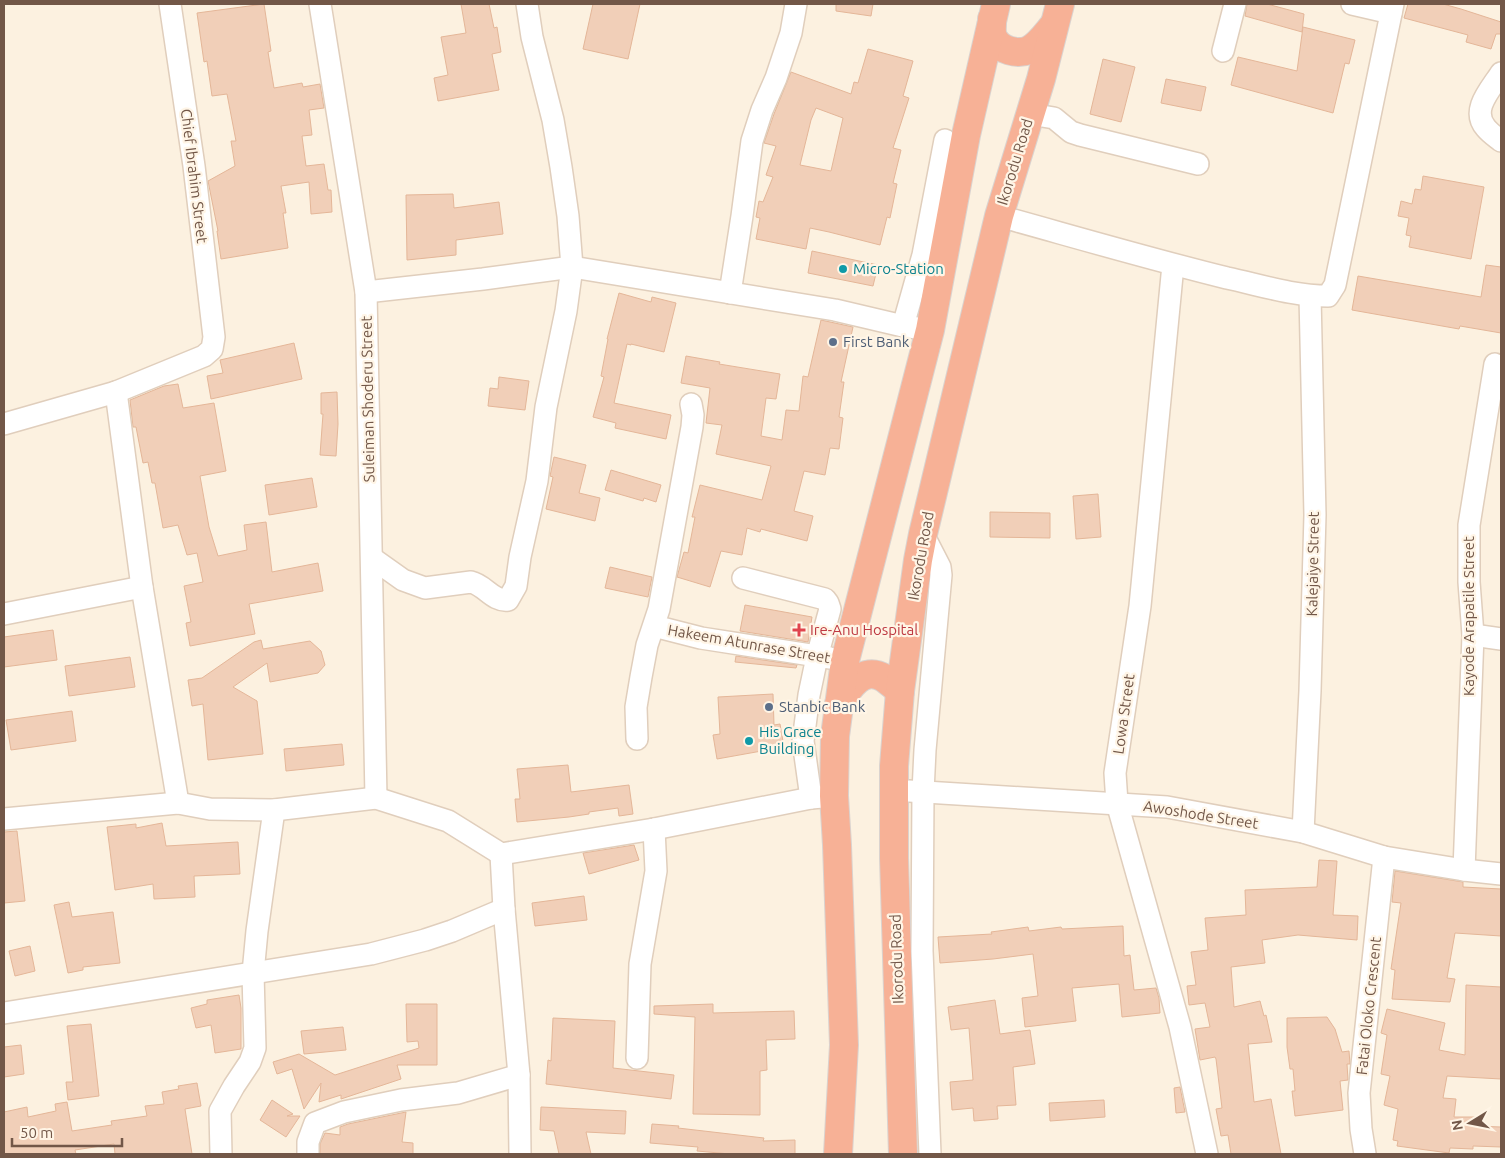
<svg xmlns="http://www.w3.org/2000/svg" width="1505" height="1158" font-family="Ubuntu,sans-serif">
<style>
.building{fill:#f1cfb8;stroke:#e4b698;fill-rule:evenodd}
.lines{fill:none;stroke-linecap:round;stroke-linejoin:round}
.minor-casing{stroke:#e0cebc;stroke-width:24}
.highway-casing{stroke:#dad3cf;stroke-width:30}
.minor{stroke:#fff;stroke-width:21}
.highway{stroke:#f7b196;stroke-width:28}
.culture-dot{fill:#0f9aa8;stroke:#fff5e6;stroke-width:2}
.service-dot{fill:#5c6f8a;stroke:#fff5e6;stroke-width:2}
.health-dot{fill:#e0444e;stroke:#fff5e6;stroke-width:2}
.labels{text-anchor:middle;stroke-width:4.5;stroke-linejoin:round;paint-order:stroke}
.street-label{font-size:15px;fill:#725748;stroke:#fff5e6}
.culture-label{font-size:15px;fill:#0d838f;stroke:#fff5e6;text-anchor:start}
.service-label{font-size:15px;fill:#4e5e75;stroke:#fff5e6;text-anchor:start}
.health-label{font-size:15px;fill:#be3a42;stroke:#fff5e6;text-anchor:start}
</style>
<rect width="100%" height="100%" fill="#fcf1e0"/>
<g class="building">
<path d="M264,4L271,51L268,52L274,88L302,83L303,87L320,84L324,108L309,110L312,135L302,136L306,166L324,164L328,190H331L332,212L311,214L309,182L281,186L286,213H283L288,248L221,259L217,231H218L208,181L235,166L231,141H236L227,94L212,96L207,61L204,62L197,13Z"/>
<path d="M461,4H489L494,28L497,27L501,52L492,54L499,90L438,101L434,78L448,75L441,37L466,33Z"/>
<path d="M593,4H640L628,59L583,49Z"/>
<path d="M836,4H873L871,16L836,11Z"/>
<path d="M1247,4H1267L1304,14L1302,32L1245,16Z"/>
<path d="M1408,4H1443L1461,9L1501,22V34H1496L1491,49L1466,42L1468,35L1404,18Z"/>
<path d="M1303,27L1355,40L1349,64L1345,63L1333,113L1231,85L1238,57L1297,71Z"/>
<path d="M868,49L913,61L903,96L909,98L893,148L901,150L893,183L897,184L890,218L887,217L880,245L829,232L810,228L806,249L756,239L760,218L756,217L759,201L763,202L773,177L766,175L776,146L764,143L774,114L791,72L851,94L854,82L858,83ZM816,108L843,118L831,171L800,165L811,120Z"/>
<path d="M1103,59L1135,67L1121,122L1090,114Z"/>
<path d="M1166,79L1206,87L1201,111L1161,103Z"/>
<path d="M1423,176L1484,187L1471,259L1409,247L1411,236L1406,235L1409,218L1398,216L1401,201L1412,204L1415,189L1421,190Z"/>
<path d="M453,194L454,208L499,202L503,234L456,240V255L407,260L406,195Z"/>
<path d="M812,251L878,265L873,286L808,273Z"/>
<path d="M1486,265L1501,267V333L1460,326L1459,329L1352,310L1358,276L1481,297Z"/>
<path d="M619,293L651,302L652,297L676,303L664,352L631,344V345L627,344L614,403L671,415L666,439L615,428L616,423L593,417L604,377L601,376L608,339H607Z"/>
<path d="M821,320L853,327L841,382H844L839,417L843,418L839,449L830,448L825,475L804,471L794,511L813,516L807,541L761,529L760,532L747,528L742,555L721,551L710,587L677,577L684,552L688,553L695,517H692L700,485L762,500L771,466L716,454L722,425L706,423L710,388L681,383L686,356L720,362L719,364L780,374L776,399L766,398L761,436L782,440L786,410L799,411L803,376L808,377Z"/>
<path d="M294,343L302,379L211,399L207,376L223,373L220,360Z"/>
<path d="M499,377L529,381L525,410L488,406L490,388L498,389Z"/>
<path d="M178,384L183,408L214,403L226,471L200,476L209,527L218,556L247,550L244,525L266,522L272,572L318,563L323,591L249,604L255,634L190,646L186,623L191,622L184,586L203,582L197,553L187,555L178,525L163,528L155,483H152L148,462L143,463L136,427H133L130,400L164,386Z"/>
<path d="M337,392L338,424L336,456L320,455L323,414H321V393Z"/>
<path d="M554,457L586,465L579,493L600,498L595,521L546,509L553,477L550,476Z"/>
<path d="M611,470L661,485L656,502L644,498L643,501L605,490Z"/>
<path d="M312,478L317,507L269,515L265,485Z"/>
<path d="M1098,494L1101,537L1076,539L1073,496Z"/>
<path d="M990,512L1050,513V538L990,537Z"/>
<path d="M610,567L652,577L648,597L605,588Z"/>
<path d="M745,605L812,617L808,642L740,631Z"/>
<path d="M53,630L57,660L4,667V637Z"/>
<path d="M261,640L263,649L310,641L321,651L325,665L318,673L270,682L267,663L233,687L257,701L263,754L208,760L203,704L192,706L188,680L202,678L254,642Z"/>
<path d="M736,656L797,665L796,668L735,662Z"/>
<path d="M130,657L135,687L69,696L65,666Z"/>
<path d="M773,694L774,725L780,724L784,747L717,759L713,735L720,734L718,697Z"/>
<path d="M72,711L76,741L11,750L6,720Z"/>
<path d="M342,744L344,765L286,771L284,749Z"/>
<path d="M568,765L571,792L629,785L633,814L619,816L618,808L589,812V814L569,817L517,822L515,799H520L517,769Z"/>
<path d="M162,823L166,846L238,842L240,874L194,876L195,897L154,899L153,884L115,890L107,827L136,824V828Z"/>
<path d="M17,831L25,901L4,903V832Z"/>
<path d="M634,845L639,860L589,874L583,853Z"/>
<path d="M1319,860L1337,861L1333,915L1358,916L1357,940L1298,935L1262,940L1265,963L1231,967L1234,1007L1260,1001L1264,1016L1266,1015L1272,1042L1248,1044L1254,1102L1271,1099L1281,1154H1231L1228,1135L1221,1136L1216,1109L1222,1108L1216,1059L1215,1057L1200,1060L1195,1029L1210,1027L1205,1003L1189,1005L1187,986L1196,985L1191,952L1208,950L1205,918L1246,915L1245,890L1317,887Z"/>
<path d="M1395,871L1463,882V887L1501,889V936L1455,933L1447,978L1455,979L1450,1002L1392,999L1395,970L1391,969L1401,903L1392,902Z"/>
<path d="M584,896L587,920L535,926L532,903Z"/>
<path d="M69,902L72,917L113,912L120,963L83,967V970L68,973L54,905Z"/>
<path d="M1123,926L1124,956L1130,955L1134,990L1156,988L1159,998L1160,1013L1122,1017L1119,984L1072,988L1076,1021L1025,1027L1022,998L1038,996L1033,954L993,959L940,963L938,937L992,934L991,932L1028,927L1029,931L1061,927L1062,929Z"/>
<path d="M30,946L35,971L15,976L9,951Z"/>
<path d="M1466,985L1501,987V1079L1447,1076L1443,1098L1456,1099L1454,1117H1475L1474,1126L1501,1127V1147L1473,1146V1149L1450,1148L1449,1153L1397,1146L1398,1141L1393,1140L1398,1109L1384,1105L1390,1076L1381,1074L1387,1035L1381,1033L1387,1009L1445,1023L1439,1050L1465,1055Z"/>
<path d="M239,995L241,1008V1049L215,1053L211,1025L196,1028L191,1008L207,1004V1000Z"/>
<path d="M995,1000L1000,1034L1030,1030L1035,1064L1013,1067L1016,1105L997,1106L998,1119L974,1121L973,1108L952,1110L950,1082L973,1080L969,1028L951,1030L948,1007Z"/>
<path d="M406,1004H437V1065H397L401,1079L341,1099V1095L319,1102L321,1083L304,1109L292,1069L277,1074L273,1062L299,1054L335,1075L419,1048L418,1041L407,1042Z"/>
<path d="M713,1004V1013L794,1011L795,1039L766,1040L767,1070L760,1071V1115L693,1114L695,1017L654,1014V1006Z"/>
<path d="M1327,1017L1335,1029L1342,1052L1349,1051L1350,1064H1347L1348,1080L1340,1081L1343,1110L1295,1116L1292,1091H1295L1293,1069H1290L1287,1047V1018Z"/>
<path d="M553,1018L615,1021L613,1068L674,1075L671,1099L546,1084L548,1060L551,1061Z"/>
<path d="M91,1024L99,1096L68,1100L66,1082H73L67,1026Z"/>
<path d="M343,1027L346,1050L304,1054L301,1031Z"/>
<path d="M21,1045L24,1074L4,1077V1047Z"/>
<path d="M197,1083L201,1106L185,1109L192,1154H115L114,1144L75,1150L76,1154H4V1112L27,1107L28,1117L56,1111L55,1104L67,1102L72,1131L112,1125L111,1121L147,1116L145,1106L164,1104L162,1092L179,1089L178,1086Z"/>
<path d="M1180,1087L1185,1112L1176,1113L1174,1088Z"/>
<path d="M272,1100L293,1114L287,1116H300L286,1137L260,1120Z"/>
<path d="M1104,1100L1105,1117L1050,1121L1049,1103Z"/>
<path d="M541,1107L626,1111L625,1134L586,1132L591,1154H559L554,1131L540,1130Z"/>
<path d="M406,1112L402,1142L413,1143V1154H320V1144L325,1133L340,1135V1127L348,1124Z"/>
<path d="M652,1124L679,1126L678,1128L764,1138L763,1141L795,1140V1154H730L697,1151L698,1147L650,1143Z"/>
</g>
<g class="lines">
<g class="minor-casing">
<g id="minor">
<path d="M320,4L366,292L376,798"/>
<path d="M1352,4L1391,13"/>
<path d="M1223,51L1235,4"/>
<path d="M1501,73C1491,89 1470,110 1486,128C1490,133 1496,137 1501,141"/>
<path d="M1030,114L1054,118L1071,132L1080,135L1198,164"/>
<path d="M999,216C1075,237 1150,259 1227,278C1260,285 1293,296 1328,296L1335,285L1393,4"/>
<path d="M1173,265L1140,606L1115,773L1117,803L1180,1027L1207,1154"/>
<path d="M366,292L483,279L572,267L835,310L903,326L930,330"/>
<path d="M730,293L742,216L752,141L762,110L776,78L791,33L796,4"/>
<path d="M903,326L923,255L945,140"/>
<path d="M116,392L142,587L178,803"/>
<path d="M4,424L116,392L204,356L212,349L214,337L194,166L170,4"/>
<path d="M923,534L940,567L941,575L925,750L923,792L922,951L930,1154"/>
<path d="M372,558L403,580L425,588L471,582C485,585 493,602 508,600L516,586L520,557L537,481L546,407L566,311L572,267L568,216L561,167L553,120L532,37L527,4"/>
<path d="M743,578L825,599L828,603L830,609L817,657L809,695L803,741L811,798"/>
<path d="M4,614L142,587"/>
<path d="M654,626L701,638L830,658"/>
<path d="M1473,635L1501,639"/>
<path d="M637,739L636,707L641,677L647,645L659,609L692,427L693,415L691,404"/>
<path d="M909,791L1167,807L1303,832L1384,857L1464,870L1501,874"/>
<path d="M4,819L178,803L210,809L274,810L376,798L448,821L501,854L654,829L811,798L834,796"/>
<path d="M1303,832L1310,691L1315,515L1310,296"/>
<path d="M501,854L504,909L519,1075L520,1154"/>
<path d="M1464,870L1473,635L1469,582V525L1495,364"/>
<path d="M4,1013L371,954L425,940L452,931L504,909"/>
<path d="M637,1058L640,964L656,871L654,829"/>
<path d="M221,1154L220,1111L234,1086L250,1062L255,1048L253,973L257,931L274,810"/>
<path d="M308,1154V1142L315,1123L344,1112L401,1100L458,1093L519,1075"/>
<path d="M1365,1154L1361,1129L1359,1093L1384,857"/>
</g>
</g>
<g class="highway-casing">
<g id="highway">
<path d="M992,19C992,26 991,34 994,39C1000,50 1017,55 1029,50C1039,45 1047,33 1054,25"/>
<path d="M839,704C848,688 863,665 884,678C890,682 895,687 900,691"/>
<path d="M838,1154L844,1045L837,845L834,796L835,736L845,661L930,330L966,135L996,4"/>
<path d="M903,1154L894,858V766L900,691L918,560L923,534L999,216L1041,79L1060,4"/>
</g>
</g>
<use href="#minor" class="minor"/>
<use href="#highway" class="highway"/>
</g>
<g class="culture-dot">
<circle cx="843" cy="269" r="5"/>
<circle cx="749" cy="741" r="5"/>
</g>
<g class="service-dot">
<circle cx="833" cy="342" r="5"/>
<circle cx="769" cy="707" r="5"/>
</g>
<path class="health-dot" d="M796.5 622.5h5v5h5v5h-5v5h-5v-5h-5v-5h5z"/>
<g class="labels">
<g class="street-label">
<text transform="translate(1015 162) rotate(-73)" y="5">Ikorodu Road</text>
<text transform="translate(194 176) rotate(83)" y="5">Chief Ibrahim Street</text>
<text transform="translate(368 399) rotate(-91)" y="5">Suleiman Shoderu Street</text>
<text transform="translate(921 556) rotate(-80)" y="5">Ikorodu Road</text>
<text transform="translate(1313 564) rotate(-89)" y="5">Kalejaiye Street</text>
<text transform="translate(1469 616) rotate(-90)" y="5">Kayode Arapatile Street</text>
<text transform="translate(749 644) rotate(10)" y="5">Hakeem Atunrase Street</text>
<text transform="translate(1124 714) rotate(-82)" y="5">Lowa Street</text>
<text transform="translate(1201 815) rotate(9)" y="5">Awoshode Street</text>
<text transform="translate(897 959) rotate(-92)" y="5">Ikorodu Road</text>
<text transform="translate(1369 1006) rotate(-84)" y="5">Fatai Oloko Crescent</text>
</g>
<g class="culture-label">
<text x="853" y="274">Micro-Station</text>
<text x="759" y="737">His Grace<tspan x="759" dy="17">Building</tspan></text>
</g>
<g class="service-label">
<text x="843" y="347">First Bank</text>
<text x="779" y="712">Stanbic Bank</text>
</g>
<g class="health-label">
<text x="810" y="635">Ire-Anu Hospital</text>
</g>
</g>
<rect width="1505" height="1158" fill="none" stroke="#725748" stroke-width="10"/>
<g transform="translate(1470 1123) rotate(260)" stroke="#fff5e6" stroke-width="4" paint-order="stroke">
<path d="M0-4L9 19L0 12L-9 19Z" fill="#725748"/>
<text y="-8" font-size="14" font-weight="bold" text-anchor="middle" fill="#725748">N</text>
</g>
<path d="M12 1138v8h110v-8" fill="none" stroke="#725748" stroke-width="2.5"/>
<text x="20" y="1138" font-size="15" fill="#725748" stroke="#fff5e6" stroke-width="4" paint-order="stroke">50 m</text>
</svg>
